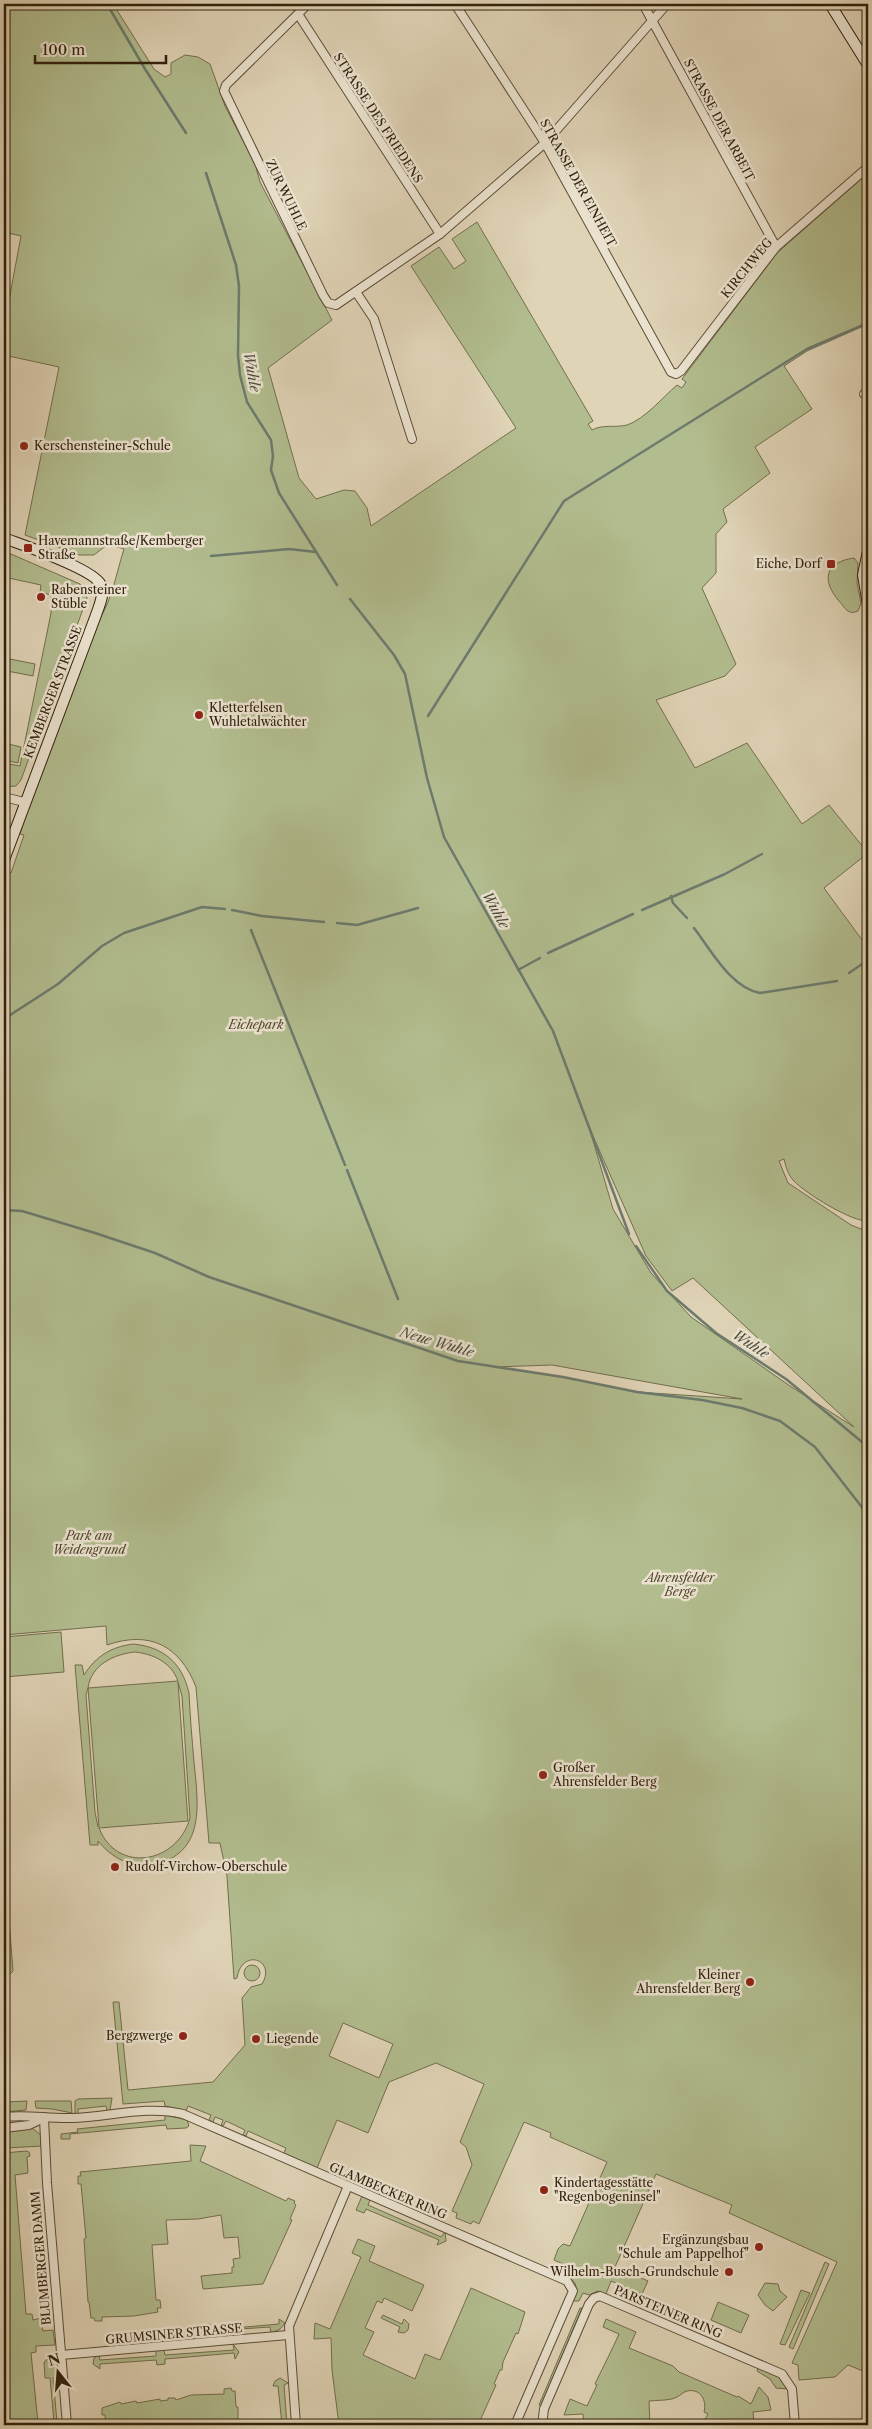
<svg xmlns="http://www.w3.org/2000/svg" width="872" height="2429" font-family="'Libre Caslon Text',serif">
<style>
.green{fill:#b2bd8f;stroke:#726e4e;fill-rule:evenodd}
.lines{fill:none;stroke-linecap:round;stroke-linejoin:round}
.stream{stroke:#6c7b6e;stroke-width:2.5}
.minor-casing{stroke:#5d4d37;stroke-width:10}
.secondary-casing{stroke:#31200c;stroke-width:12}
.minor{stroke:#ebe3d0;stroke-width:8}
.secondary{stroke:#ebe3d0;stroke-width:10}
.poi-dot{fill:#8f2418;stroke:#ebe3d0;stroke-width:2}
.labels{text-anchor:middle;stroke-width:5;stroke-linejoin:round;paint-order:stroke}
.street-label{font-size:12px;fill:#31200c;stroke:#ebe3d0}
.poi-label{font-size:12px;fill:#31200c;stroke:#ebe3d0;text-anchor:start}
.park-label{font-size:12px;font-style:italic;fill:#51472d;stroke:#ebe3d0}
.water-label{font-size:14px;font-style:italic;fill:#4f4e3d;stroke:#ebe3d0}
</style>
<rect width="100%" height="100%" fill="#e0d4b7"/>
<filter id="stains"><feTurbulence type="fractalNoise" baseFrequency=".004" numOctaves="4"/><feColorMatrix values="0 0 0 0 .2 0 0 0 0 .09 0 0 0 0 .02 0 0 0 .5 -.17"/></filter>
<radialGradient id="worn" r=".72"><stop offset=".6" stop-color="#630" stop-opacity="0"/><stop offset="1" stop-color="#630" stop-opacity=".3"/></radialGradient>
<g class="green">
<path d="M4,4H113L154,69L165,77L171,74V63L185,55L198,57L210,64L225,106L255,164L260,182L332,320L268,368L299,478L316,499L344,490L355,491L367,508L371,526L516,428L411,266L439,247L454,269L466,261L452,239L477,222L593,421L588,424L592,430C603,424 615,428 627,425C645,419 663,397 677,385L682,388L686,382L682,379L777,253L868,173V324L807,351L784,366L812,409L755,447L770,473L723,509L727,522L716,534V573L702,588L736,664L725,676L656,700L695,768L747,743L802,824L829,805L868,853L824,888L868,948V1221C852,1222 805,1193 794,1181C788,1175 786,1167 784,1159L779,1161L788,1183L851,1225L861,1229L868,1228V2373L848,2365L835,2377L799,2380L798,2365L792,2363L837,2262L729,2213L732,2205L656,2174L615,2267L648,2281L642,2294L611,2281L606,2294L598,2291L589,2295L583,2293L579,2301H573C576,2293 579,2285 571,2279L575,2269L554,2260L558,2249L563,2244L570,2246L607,2162L550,2137L551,2133L524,2122L479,2224L473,2221L471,2224L456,2218L457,2213L452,2211L472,2165L466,2147L460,2142L484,2084L436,2063L389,2082L368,2133L337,2120L317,2168L284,2153L286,2148L248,2131L246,2136L243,2135L245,2130L226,2121L223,2126H221L223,2120L215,2117L213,2122L209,2120L211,2115L188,2106L186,2111L165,2106L164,2101L123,2104L113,2002H119L128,2090L213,2082L245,2045L242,1998L251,1987L262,1984C277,1960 242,1947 237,1978L234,1979L227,1876L220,1843H209L196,1687C180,1646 150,1630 107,1645L106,1626L4,1635V877L6,871L11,873L24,835L20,834L23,824L99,620C113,597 116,574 124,549L108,544L94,555H79L25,535L59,367L4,355V327L21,236L4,232ZM589,1127L646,1256L672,1291L693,1278L854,1427L790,1386L691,1317L651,1273L613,1209ZM552,1365L742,1399L637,1392L563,1377L494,1367ZM343,2023L393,2044L379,2078L329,2056Z"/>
<path d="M4,551L80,584L87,598L21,780L16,786L4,787V763L20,766L51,613V595L40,592L41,585L4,577Z"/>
<path d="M854,558L858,563L857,583L861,603L858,611C855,612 853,613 850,612C846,611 842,604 839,601C821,580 825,562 854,558Z"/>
<path d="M10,659L35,664L33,676L7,671Z"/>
<path d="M4,743L21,747L18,763L4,760Z"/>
<path d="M61,1632L64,1672L4,1677V1637Z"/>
<path d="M133,1644C164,1647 182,1663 189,1693C190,1716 192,1739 194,1762C198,1803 207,1855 151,1865C130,1868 111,1857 98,1841V1845H90L75,1665H82L84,1675C96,1656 111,1647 133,1644ZM135,1652C153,1654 171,1662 178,1681L88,1688C91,1665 114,1654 135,1652ZM178,1682L182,1696L190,1818C177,1864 117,1874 99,1828L188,1821ZM88,1688L99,1827H98L95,1812L86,1695Z"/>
<path d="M4,1855L13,1971L4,1980Z"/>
<circle cx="252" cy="1973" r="8"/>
<path d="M112,2098L110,2110L107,2111L106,2106L78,2109V2114L75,2113V2101L78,2099Z"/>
<path d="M27,2101L26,2110L4,2112V2105H7V2102Z"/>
<path d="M35,2101H71L72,2113L52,2109L36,2108Z"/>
<path d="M165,2115L187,2120L189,2126L186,2128L167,2129L166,2125L70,2134V2139H61V2134L78,2132L77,2129L165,2120Z"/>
<path d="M32,2128L41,2135L42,2146L7,2148L4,2146V2132Z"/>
<path d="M190,2145L206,2146L200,2161L286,2201L288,2198L295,2201L294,2203L296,2205L290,2219L292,2220L263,2284L203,2289L201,2276L232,2273V2267H234L233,2259L240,2258L238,2237L224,2238L221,2215L198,2219L166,2220L168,2244L152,2245L156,2300H160L161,2308H157L158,2312L134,2316L102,2317V2321H95L94,2318H91L89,2302H88L84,2239L86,2238L81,2184H78V2176H81L80,2172L191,2161Z"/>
<path d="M26,2151L29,2152L30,2156L27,2157L28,2173L15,2175L26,2314H32L33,2320L41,2318L43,2331L53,2330L55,2345L36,2346V2352L31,2353L38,2423H43V2425H4V2153Z"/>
<path d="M362,2196L370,2200L368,2205L441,2237L445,2232L446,2241L437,2245L439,2240L366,2209L364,2213L356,2210Z"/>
<path d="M358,2239L375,2246L369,2261L424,2285L412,2311L384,2298L382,2303L377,2301L365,2328L374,2332L363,2355L415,2379L425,2354L440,2360L471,2288L525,2312L518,2334L516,2333L503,2362L502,2370H500L494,2384L496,2385L478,2425H339L332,2370L331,2338L314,2339L315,2323L330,2329L361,2257L352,2253Z"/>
<path d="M825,2262L829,2264L793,2349L789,2347Z"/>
<path d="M765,2283L778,2284L780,2291L787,2297L773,2311L765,2305L758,2295Z"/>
<path d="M801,2290L810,2293L785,2345L780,2344Z"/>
<path d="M718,2302L749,2315L741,2333L711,2320Z"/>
<path d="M580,2308H582L541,2406L539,2405Z"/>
<path d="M383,2315L402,2324L404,2319L409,2324L408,2330L404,2333L398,2332L400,2327L381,2318Z"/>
<path d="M279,2319L285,2323L280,2329L271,2333L270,2327L211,2331V2337L202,2338L197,2333L198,2327L210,2324L211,2330L279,2324Z"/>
<path d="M606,2319L636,2332L629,2348L673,2366L679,2372L737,2397L738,2396L751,2404L759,2387L768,2397L771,2410L753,2412L754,2425H702L708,2414L704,2412C707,2401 701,2388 687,2391C683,2392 681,2395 677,2397C670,2401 657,2400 649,2401L650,2425H584L583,2414L564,2415L570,2399L587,2406L597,2385L595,2384C604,2365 611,2352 619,2334L603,2327Z"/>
<path d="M233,2344L239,2352L235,2359L234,2353L165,2359V2364L157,2365L156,2360L100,2364V2369L93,2364L94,2358L99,2355L100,2360L156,2356V2350H164L165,2355L234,2350Z"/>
<path d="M49,2358L56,2361L57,2377L53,2378L57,2422H61L62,2425H49V2423L54,2422L50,2378H45L44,2362Z"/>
<path d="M758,2368L778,2376L788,2389L776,2388L770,2379L757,2371Z"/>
<path d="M280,2378L288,2383L284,2385L287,2425H282L278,2386H273L275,2381Z"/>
<path d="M231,2388L232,2391H235L236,2407H238V2425H106L105,2415H102V2408L120,2402L121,2404L136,2401L137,2403L160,2399V2401L168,2400V2398H175L176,2400L191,2395L224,2394V2389Z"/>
</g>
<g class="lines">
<g class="stream">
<path d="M107,4L145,69L186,133"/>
<path d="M206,173L236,265L239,286L238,355L240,375L247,402L271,440L273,456L271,470L279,493L337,585"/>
<path d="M211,556L289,549L316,552"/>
<path d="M350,599L394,655L405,674L427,778L444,837L553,1031L629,1234"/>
<path d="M428,716L564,501L807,349L868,323"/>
<path d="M671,896L673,903L687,918"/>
<path d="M232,910L262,916L324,922"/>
<path d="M642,910L725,874L762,854"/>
<path d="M337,923L357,925L418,908"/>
<path d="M694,928C711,950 731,988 760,993L837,981"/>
<path d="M251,930L345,1165"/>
<path d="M548,953L633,914"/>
<path d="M518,970L540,958"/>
<path d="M849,973L868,960"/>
<path d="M4,1019L58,984L102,946L124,933L202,907L225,909"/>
<path d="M347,1170L398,1299"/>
<path d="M4,1210L22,1211L95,1233L155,1253L209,1277L458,1361L563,1377L637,1392L702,1400L742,1408L780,1421L815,1447L868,1515"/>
<path d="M636,1246L667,1291L716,1333L786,1379L868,1447"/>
</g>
<g class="minor-casing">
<g id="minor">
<path d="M308,4L226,85L224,91L323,295L328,303L336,305L440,234L545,143L667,4"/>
<path d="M455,4L545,143L671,372L676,374L681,371L776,247L868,167"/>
<path d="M643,4L776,247"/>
<path d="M298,14L440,234"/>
<path d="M356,292L374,319L412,439"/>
<path d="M864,394L868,392"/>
<path d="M4,797L24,802"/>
<path d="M4,2117C27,2114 49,2119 72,2118C108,2117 147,2105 183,2114L567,2281L573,2291L515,2425"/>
<path d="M44,2118L47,2183L67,2425"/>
<path d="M4,2128L29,2125L44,2118"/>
<path d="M61,2355L288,2335"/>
<path d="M296,2425L289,2326L348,2186"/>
<path d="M542,2425L544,2409L589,2304L594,2298L600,2296L782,2374L792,2389L795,2425"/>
</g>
</g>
<g class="secondary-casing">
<g id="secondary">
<path d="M830,4L868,65"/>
<path d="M4,538C22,545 94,569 101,585C105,594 99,606 96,615L4,860"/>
<path d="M868,551L863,575L868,605"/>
</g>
</g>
<use href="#minor" class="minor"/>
<use href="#secondary" class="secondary"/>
</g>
<g class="poi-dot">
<circle cx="24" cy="446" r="5"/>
<rect x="23" y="543" width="10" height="10" rx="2.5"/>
<rect x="826" y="559" width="10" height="10" rx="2.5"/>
<circle cx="41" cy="597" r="5"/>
<circle cx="199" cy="715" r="5"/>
<circle cx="543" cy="1775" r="5"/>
<circle cx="115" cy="1867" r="5"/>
<circle cx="750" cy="1982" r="5"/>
<circle cx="183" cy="2036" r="5"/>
<circle cx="256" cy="2039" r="5"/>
<circle cx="544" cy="2190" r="5"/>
<circle cx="759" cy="2247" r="5"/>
<circle cx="729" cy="2272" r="5"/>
</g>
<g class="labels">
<g class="street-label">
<text transform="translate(378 118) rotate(57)" y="4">STRASSE DES FRIEDENS</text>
<text transform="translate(719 120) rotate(62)" y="4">STRASSE DER ARBEIT</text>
<text transform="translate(578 183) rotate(61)" y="4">STRASSE DER EINHEIT</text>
<text transform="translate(286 195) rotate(64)" y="4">ZUR WUHLE</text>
<text transform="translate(747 268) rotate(-51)" y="4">KIRCHWEG</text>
<text transform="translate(53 692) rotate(-69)" y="4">KEMBERGER STRASSE</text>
<text transform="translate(388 2191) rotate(23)" y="4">GLAMBECKER RING</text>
<text transform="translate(41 2258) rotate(-95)" y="4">BLUMBERGER DAMM</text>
<text transform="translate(668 2312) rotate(23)" y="4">PARSTEINER RING</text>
<text transform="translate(174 2334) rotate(-5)" y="4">GRUMSINER STRASSE</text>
</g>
<g class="poi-label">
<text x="34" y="450">Kerschensteiner-Schule</text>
<text x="38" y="545">Havemannstraße/Kemberger<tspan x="38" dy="14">Straße</tspan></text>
<text x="821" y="568" text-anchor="end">Eiche, Dorf</text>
<text x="51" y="594">Rabensteiner<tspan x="51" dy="14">Stüble</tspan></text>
<text x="209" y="712">Kletterfelsen<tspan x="209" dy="14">Wuhletalwächter</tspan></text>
<text x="553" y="1772">Großer<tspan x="553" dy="14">Ahrensfelder Berg</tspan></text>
<text x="125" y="1871">Rudolf-Virchow-Oberschule</text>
<text x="740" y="1979" text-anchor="end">Kleiner<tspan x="740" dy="14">Ahrensfelder Berg</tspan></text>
<text x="173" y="2040" text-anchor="end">Bergzwerge</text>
<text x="266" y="2043">Liegende</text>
<text x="554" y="2187">Kindertagesstätte<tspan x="554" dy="14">"Regenbogeninsel"</tspan></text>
<text x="749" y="2244" text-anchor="end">Ergänzungsbau<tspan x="749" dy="14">"Schule am Pappelhof"</tspan></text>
<text x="719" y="2276" text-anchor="end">Wilhelm-Busch-Grundschule</text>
</g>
<g class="park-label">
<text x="256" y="1029">Eichepark</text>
<text x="89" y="1540">Park am<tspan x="89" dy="14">Weidengrund</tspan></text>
<text x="680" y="1582">Ahrensfelder<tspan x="680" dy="14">Berge</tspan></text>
</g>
<g class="water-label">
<text transform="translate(252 372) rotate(80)" y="5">Wuhle</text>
<text transform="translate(496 910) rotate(61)" y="5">Wuhle</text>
<text transform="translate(437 1342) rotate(16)" y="5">Neue Wuhle</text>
<text transform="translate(751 1344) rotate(33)" y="5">Wuhle</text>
</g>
</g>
<rect width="872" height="2429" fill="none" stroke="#e0d4b7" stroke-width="20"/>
<rect x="5" y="5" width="862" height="2419" fill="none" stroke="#31200c" stroke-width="2.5"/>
<rect x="10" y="10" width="852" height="2409" fill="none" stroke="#31200c"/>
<g transform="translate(58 2372) rotate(343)" stroke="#ebe3d0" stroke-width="4" paint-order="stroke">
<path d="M0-4L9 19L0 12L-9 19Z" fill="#31200c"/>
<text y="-8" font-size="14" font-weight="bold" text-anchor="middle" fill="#31200c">N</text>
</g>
<path d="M35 55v8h131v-8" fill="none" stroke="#31200c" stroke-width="2.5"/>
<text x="42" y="55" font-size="15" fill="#31200c" stroke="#ebe3d0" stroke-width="4" paint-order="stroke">100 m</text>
<rect width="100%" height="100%" filter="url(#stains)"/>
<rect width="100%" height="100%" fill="url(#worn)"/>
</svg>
